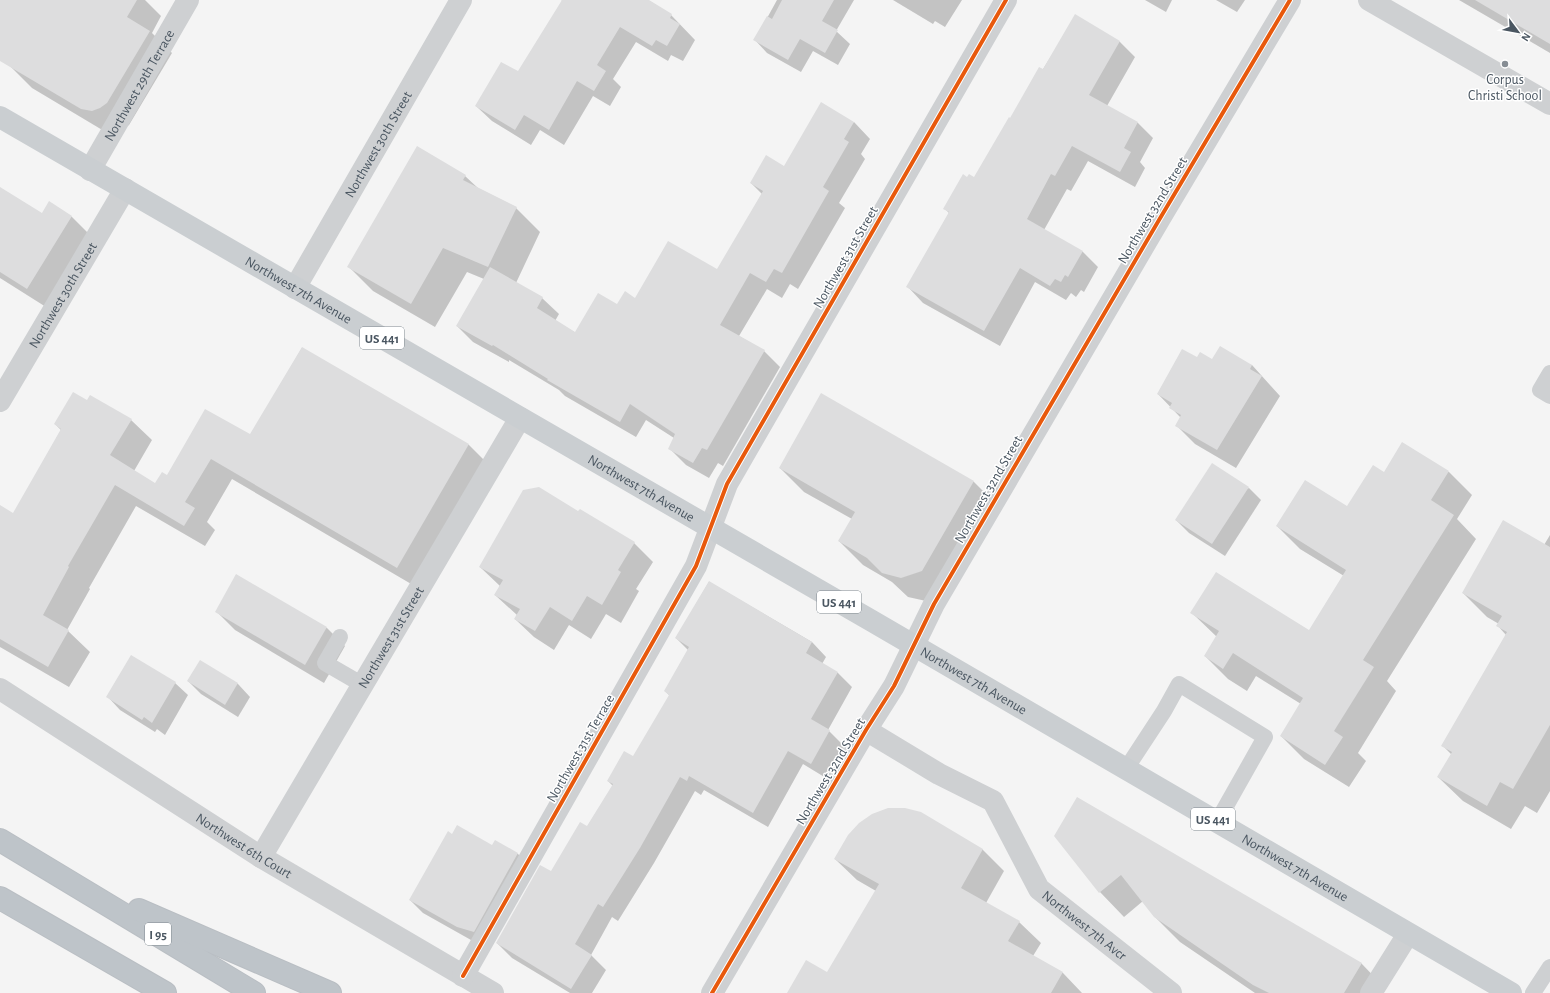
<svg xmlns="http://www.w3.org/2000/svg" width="1550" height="993" font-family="'Alegreya Sans',sans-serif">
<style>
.shadow{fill:#0003}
.building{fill:#ddddde}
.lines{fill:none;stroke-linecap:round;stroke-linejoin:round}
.highway-casing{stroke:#b9bec3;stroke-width:24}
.lane{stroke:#ced0d2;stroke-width:16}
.street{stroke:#ced0d2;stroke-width:22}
.primary{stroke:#caced1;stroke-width:22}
.highway{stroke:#bec4c9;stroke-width:22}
.cycleway-casing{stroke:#fff;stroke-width:6}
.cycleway{stroke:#e8590c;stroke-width:4}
.poi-dot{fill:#868d94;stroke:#fff;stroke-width:1.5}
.labels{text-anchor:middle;stroke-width:3;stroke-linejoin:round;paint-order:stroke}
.shield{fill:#fff;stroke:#808990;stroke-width:1}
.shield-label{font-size:13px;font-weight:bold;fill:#4a5661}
.poi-label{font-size:14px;fill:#4a5661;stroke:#fff}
.street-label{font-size:14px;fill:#4a5661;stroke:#fff}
</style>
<rect width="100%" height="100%" fill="#f4f4f4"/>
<g class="shadow">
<path d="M0,0H145L161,16L152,33L172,53L129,125L122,129L104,131L32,88L11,67L0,49Z"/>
<path d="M561,0H648L671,15L695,40L683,61L671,55L668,61L636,42L613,79L621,87L610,106L593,96L564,145L540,130L531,145L492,121L476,106L518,73L563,1Z"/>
<path d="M777,0H854L836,31L850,44L838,65L813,51L801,72L767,53L755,40Z"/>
<path d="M893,0H962L945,27L935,21L933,24Z"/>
<path d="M1145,0H1172L1166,12Z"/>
<path d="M1216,0H1245L1237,12Z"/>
<path d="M1459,0H1550V53Z"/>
<path d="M1076,16L1120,42L1135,57L1107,106L1138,123L1153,138L1140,162L1145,168L1135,187L1088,161L1071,191L1067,189L1044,230L1083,252L1098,267L1084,292L1081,290L1076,297L1071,293L1066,300L1035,282L1000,346L923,303L908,287L949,213L945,209L967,178L975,179Z"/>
<path d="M854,122L870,139L861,154L865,159L839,203L845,208L798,289L790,284L782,298L767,289L739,336L764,351L780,367L723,466L718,463L709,478L686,465L670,449L674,438L646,420L636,437L565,396L559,390L509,360V362L473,342L457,326L484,279L467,272L435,327L373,291L349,267L465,176L479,189L516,208L540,232L516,283L542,298L559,314L555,321L576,333L617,306L717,271L762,194L751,183L785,167Z"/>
<path d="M0,189L42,214L49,203L72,217L91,236L46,307L0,278Z"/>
<path d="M302,348L469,445L490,466L418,588L232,479L207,522L215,530L205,546L136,506L89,588L90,589L67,630L90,652L69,687L0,647V521L14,514L61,430L55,424L87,402L131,420L152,440L134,471L155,485L168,476L250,436Z"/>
<path d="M1198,358L1252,365L1280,396L1236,468L1195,444L1176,425L1181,418L1158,394Z"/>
<path d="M821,395L974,482L998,506L926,601L908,597L892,582L863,565L839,541L852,519L804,492L780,468Z"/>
<path d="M1449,472L1472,495L1457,519L1476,539L1387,681L1396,691L1358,753L1366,761L1349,787L1304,759L1281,736L1301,704L1256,676L1247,691L1228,679L1205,656L1217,637L1192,613L1310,632L1344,576L1300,549L1277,526L1347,507L1384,473Z"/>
<path d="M1249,488L1261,500L1225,556L1189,533L1176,520Z"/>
<path d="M579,512L634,543L653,562L636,589L639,591L621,623L606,614L591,639L569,625L554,650L534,637L515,619L517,615L495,595L500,586L480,567Z"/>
<path d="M1550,535V791L1537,813L1525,806L1511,829L1463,801L1438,777L1452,755L1443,746L1506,635L1498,626L1499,624L1487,617L1463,593L1544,545Z"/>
<path d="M709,582L812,642L826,657L822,664L838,673L852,687L828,730L844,746L826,778L803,764L768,827L704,790L701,795L695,791L654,863L618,921L612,917L591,955L606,970L592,993H570L512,958L497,943L587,827L613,786L608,781L633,758L670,696L665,691L688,650L676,638Z"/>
<path d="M216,611L327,628L345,646L324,683L235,630Z"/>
<path d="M201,662L238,684L250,697L238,717L201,694L188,681Z"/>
<path d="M175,683L188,695L165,735L157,729L155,732L120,710L108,697Z"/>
<path d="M452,835L492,847L495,842L518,854L531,867L486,944L471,940L423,913L410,900Z"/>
<path d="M1055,836L1361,963L1385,988L1382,993H1255L1180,942L1155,917L1143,901L1124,917L1100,892Z"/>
<path d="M982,849L1004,871L986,903L1019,922L1041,943L1033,956L1063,973L1082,993H795L828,974L876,891L857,880L835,859Z"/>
</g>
<g class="building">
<path d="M0,0H137L127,17L150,31L107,103L100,108L92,111L81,109L0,61Z"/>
<path d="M562,0H649L672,14L670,18L680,24L667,46L656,40L652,46L620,27L597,65L606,71L594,91L577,81L549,130L524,115L515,130L475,106L501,62L518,71Z"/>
<path d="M782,0H834L822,21L838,30L825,53L800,39L788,60L753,40L767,16L772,19Z"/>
<path d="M1475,0H1550V44Z"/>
<path d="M1075,14L1120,41L1089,95L1138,122L1124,148L1131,152L1120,172L1072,146L1055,176L1051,174L1027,219L1083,251L1068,277L1065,275L1061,282L1055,279L1050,286L1020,268L984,331L906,287L949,212L943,209L963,174L967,177L969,174L974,177L1009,117L1010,118L1039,67L1043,69Z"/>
<path d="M821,102L854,122L844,139L849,142L823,187L829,191L782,273L774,269L766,282L750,273L720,325L765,350L707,450L702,448L693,463L668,449L675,434L630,404L620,422L547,380L548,379L493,345L492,346L456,326L490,267L543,297L537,308L575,332L598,293L617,304L625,291L635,298L668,241L717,269L763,191L750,183L766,155L784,166Z"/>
<path d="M417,146L466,175L463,180L517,207L488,267L443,248L411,304L347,267Z"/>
<path d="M0,187L42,213L49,201L72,216L27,289L0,272Z"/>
<path d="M1220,346L1252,365L1250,369L1262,376L1217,450L1175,426L1181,415L1169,408L1172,403L1157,394L1182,349L1197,357L1200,352L1212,359Z"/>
<path d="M302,347L469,444L397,568L211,459L185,502L195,508L184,526L115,485L68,566L69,567L43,615L69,630L48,667L0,639V505L13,513L61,429L54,424L73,392L87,400L90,395L132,419L110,455L155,483L162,472L167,475L205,409L250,434Z"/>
<path d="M821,393L974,481L922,571L901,578L882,573L867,558L838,541L855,512L779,468Z"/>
<path d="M1402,442L1449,471L1431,500L1454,515L1363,660L1374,667L1334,731L1343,737L1325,765L1280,736L1303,698L1233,653L1223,669L1204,656L1219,631L1190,613L1216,572L1309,630L1346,570L1276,526L1305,480L1347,506L1373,465L1384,472Z"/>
<path d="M1212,463L1249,487L1212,544L1175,520Z"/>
<path d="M539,487L578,511L580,509L635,542L618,570L621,572L602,605L587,596L572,621L550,607L535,631L514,619L520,609L494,595L503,580L479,567L523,490Z"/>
<path d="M1503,520L1550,547V725L1513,789L1500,782L1487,806L1437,777L1452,752L1441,746L1507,632L1496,626L1502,616L1462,593Z"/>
<path d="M236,574L327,627L305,665L215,612Z"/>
<path d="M709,581L812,642L806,653L838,672L811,719L830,730L811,764L788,751L753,813L689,776L687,781L680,777L640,848L603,907L598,904L575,944L592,955L571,989L496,943L540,865L551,871L580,822L587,826L613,784L607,781L624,751L633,756L669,695L664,691L689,647L675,638Z"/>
<path d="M131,655L176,682L152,723L144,717L142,720L106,697Z"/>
<path d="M200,660L238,683L225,705L187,681Z"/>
<path d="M1077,797L1362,963L1344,993H1269L1253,985L1154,917L1121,875L1099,893L1054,836Z"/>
<path d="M888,808H905L921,812L983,849L961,888L1020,921L1008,941L1063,972L1051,993H787L806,960L827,972L879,884L834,859L848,835L859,823L872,814Z"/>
<path d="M457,825L492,845L495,840L518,853L474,932L457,927L409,900L448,831L452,834Z"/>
</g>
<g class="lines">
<g class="highway-casing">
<g id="highway">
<path d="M0,840L254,993"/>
<path d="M0,898L165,993"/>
<path d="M139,910L330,993"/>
</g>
</g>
<g class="lane">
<path d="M1550,373L1540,390L1550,396"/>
<path d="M340,637L325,663L363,685"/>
<path d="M1126,769L1164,711L1179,684L1265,737L1217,822"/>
<path d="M1533,993L1550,967"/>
</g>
<g class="street">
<path d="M1369,0L1550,104"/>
<path id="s1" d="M90,170L188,0"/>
<path id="s2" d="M295,288L461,0"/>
<path id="s3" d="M0,401L125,189"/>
<path id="s4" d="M0,689L261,857L493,993"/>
<path id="s5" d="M866,730L939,774L993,801L1039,889L1171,993"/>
<path id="s6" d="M261,857L520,418"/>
<path d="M463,976L696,566L727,484L1006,0"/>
<path d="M712,993L866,730L894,686L934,604L1159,220L1290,0"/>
<path d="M1371,993L1408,934"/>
</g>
<path class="primary" id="s7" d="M0,117L872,621L1511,993"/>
<use href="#highway" class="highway"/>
<g class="cycleway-casing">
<g id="cycleway">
<path d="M463,976L696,566L727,484L1006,0"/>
<path d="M712,993L866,730L894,686L934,604L1159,220L1290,0"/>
</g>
</g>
<use href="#cycleway" class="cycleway"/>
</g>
<circle class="poi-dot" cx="1505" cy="64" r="4"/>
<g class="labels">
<g class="shield">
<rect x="360" y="327" width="44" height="22" rx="3"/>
<rect x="817" y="591" width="44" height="22" rx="3"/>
<rect x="1191" y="808" width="44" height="22" rx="3"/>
<rect x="145" y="923" width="26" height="22" rx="3"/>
</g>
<g class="shield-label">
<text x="382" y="343">US 441</text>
<text x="839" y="607">US 441</text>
<text x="1213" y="824">US 441</text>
<text x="158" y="939">I 95</text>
</g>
<g class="poi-label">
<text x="1505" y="84">Corpus<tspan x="1505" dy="16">Christi School</tspan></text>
</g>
<g class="street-label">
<text dy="5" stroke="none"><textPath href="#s1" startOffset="98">Northwest 29th Terrace</textPath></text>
<text dy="5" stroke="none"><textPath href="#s2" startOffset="166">Northwest 30th Street</textPath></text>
<text transform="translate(1152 210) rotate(-59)" y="5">Northwest 32nd Street</text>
<text transform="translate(845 257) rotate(-60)" y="5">Northwest 31st Street</text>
<text dy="5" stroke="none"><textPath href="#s7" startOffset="345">Northwest 7th Avenue</textPath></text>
<text dy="5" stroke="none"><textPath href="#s3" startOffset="123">Northwest 30th Street</textPath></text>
<text dy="5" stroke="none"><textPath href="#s7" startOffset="741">Northwest 7th Avenue</textPath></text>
<text transform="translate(988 489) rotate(-60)" y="5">Northwest 32nd Street</text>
<text dy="5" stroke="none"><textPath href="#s6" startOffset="255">Northwest 31st Street</textPath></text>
<text dy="5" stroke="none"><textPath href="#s7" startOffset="1125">Northwest 7th Avenue</textPath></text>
<text transform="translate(580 748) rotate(-60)" y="5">Northwest 31st Terrace</text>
<text transform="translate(830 771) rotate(-59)" y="5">Northwest 32nd Street</text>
<text dy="5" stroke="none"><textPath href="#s4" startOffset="290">Northwest 6th Court</textPath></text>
<text dy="5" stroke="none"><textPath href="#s7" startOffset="1497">Northwest 7th Avenue</textPath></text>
<text dy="5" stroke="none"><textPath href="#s5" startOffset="303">Northwest 7th Avcr</textPath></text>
</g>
</g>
<g transform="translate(1518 32) rotate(122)" stroke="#ffffff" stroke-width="3" paint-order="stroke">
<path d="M0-3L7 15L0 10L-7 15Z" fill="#4a5661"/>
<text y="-6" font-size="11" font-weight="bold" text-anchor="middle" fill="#4a5661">N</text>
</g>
</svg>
